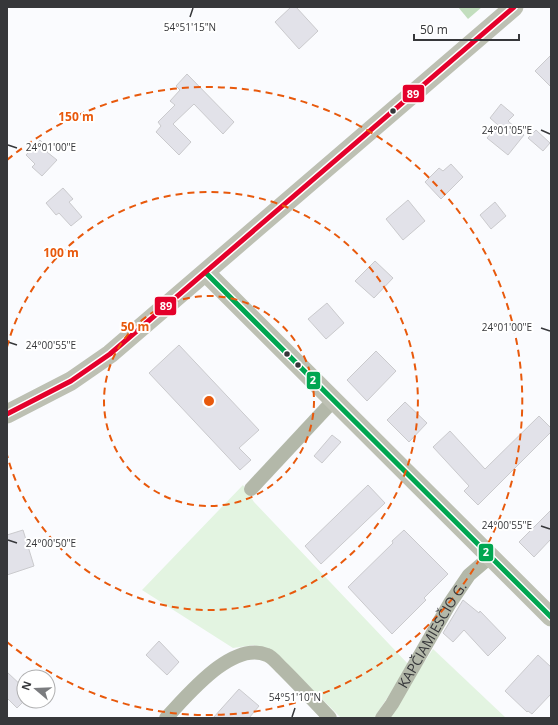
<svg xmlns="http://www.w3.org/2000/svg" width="558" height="725" font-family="'Open Sans',sans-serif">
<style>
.green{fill:#e3f4e1}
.forest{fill:#c2debe}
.building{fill:#e2e2e9;stroke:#cacacd}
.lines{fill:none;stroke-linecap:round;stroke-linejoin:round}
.street{stroke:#b3b8a9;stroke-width:14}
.secondary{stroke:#bdc0b3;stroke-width:19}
.bus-1-casing{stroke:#fff;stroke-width:8}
.bus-2-casing{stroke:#fff;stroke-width:8}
.bus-1{stroke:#00a651;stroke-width:5}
.bus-2{stroke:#e4002b;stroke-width:5}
.ticks{fill:none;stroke:#36373a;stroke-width:1.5}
.ring{fill:none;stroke:#e8590c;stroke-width:2;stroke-dasharray:7 5}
.bus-dot{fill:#36373a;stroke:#fff;stroke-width:1.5}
.labels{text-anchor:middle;stroke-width:4;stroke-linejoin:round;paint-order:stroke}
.street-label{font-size:14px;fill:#36373a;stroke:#fff}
.ticks-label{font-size:10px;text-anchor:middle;fill:#36373a;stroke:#fff;stroke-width:4;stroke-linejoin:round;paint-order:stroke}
.centre{fill:#e8590c;stroke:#fff;stroke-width:2}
.ring-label{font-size:12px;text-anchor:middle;font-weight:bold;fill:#e8590c;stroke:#fff;stroke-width:4;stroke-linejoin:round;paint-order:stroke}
.line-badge{stroke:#fff;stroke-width:1.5}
.badge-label{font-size:11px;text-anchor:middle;font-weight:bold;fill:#fff}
</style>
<rect width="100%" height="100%" fill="#fafbfe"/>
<g class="green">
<path d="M243,485L254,502L409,665L374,718H341L277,654L254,645L233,648L142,590Z"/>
<path d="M433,649L506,718H387Z"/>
</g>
<path class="forest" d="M458,7H482L468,19Z"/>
<g class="building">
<path d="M291,7H296L318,31L299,49L275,22Z"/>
<path d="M551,55V87L535,71Z"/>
<path d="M187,74L234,122L223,134L194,104L173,124L191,142L179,155L156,132L161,126L158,122L175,105L170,101L180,90L176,86Z"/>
<path d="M501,104L514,115L508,121L524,135L508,155L487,138L498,125L490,118Z"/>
<path d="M536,130L550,143L543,151L528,138Z"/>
<path d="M40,140L49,149L47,152L57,160L42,176L32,167L35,164L26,155Z"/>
<path d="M451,164L463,177L441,199L425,182L439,168L443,171Z"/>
<path d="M63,188L73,199L69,202L82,217L71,226L59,213L56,215L46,203Z"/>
<path d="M408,200L425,221L403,240L386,219Z"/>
<path d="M495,202L506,216L491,229L480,215Z"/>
<path d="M375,261L393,278L374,298L355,281Z"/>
<path d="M327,303L344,323L326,339L308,319Z"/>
<path d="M179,345L259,430L239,448L251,460L240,470L149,373Z"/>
<path d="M376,351L396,371L367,401L347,380Z"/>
<path d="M405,402L427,423L409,442L387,420Z"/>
<path d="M539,416L551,428V432L478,505L464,491L469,486L433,447L450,431L485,469Z"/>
<path d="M332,435L341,442L322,463L314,456Z"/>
<path d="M368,485L385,503L321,564L305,546Z"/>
<path d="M551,510V539L534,557L519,542Z"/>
<path d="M23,530L34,566L7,575V535Z"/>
<path d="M404,530L448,574L424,598L426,600L392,634L348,587L393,543L392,541Z"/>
<path d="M463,600L479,613L480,611L506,638L488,656L464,630L453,642L443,633Z"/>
<path d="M159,641L179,662L167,675L146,655Z"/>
<path d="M538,655L551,667V694L532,714L528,711L527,712L505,691Z"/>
<path d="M7,672L24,688V701L17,708L7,698Z"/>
<path d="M239,689L259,706L249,718H213Z"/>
</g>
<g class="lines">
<g class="street">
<path d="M251,489L333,401"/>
<path d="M166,718C187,696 232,640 267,655C273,657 278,665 283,669C299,685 314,701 330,718"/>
<path id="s1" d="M382,718L392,704L450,603L469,575L490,557"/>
</g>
<g class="secondary">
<path d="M206,273L551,617"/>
<path d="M7,414L71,381L110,354L514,7"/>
</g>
<g class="bus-1-casing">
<path id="bus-1" d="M206,273L551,617"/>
</g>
<g class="bus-2-casing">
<path id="bus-2" d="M7,414L71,381L110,354L514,7"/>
</g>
<use href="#bus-1" class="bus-1"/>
<use href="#bus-2" class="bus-2"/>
</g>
<path class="ticks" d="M190,17L193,8M541,130L550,134M8,145L17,148M541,328L550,331M8,342L17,345M541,526L550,529M8,540L17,543M292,717L295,708"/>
<g class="ring">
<circle cx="209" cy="401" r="105"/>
<path d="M7 347A209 209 0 1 1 7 455"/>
<path d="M7 160A314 314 0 1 1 7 642"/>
</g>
<g class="bus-dot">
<circle cx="393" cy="111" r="3.5"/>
<circle cx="287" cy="354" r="3.5"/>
<circle cx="298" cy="365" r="3.5"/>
</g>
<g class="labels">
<g class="street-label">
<text dy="5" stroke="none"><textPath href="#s1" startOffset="97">KAPČIAMIESČIO G.</textPath></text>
</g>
</g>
<g class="ticks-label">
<text x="190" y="31">54°51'15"N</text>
<text x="507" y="134">24°01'05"E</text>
<text x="51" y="151">24°01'00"E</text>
<text x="507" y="331">24°01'00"E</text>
<text x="51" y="349">24°00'55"E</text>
<text x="507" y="529">24°00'55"E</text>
<text x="51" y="547">24°00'50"E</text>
<text x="295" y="701">54°51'10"N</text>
</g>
<circle cx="209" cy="401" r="6" class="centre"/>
<g class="ring-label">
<text x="76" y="121">150 m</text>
<text x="61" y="257">100 m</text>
<text x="135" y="331">50 m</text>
</g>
<g class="line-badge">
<rect x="402" y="84" width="23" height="19" rx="4" fill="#e4002b"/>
<rect x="154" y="296" width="23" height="20" rx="4" fill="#e4002b"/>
<rect x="306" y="371" width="15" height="19" rx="4" fill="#00a651"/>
<rect x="478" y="543" width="16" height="19" rx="4" fill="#00a651"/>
</g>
<g class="badge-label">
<text x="413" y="98">89</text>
<text x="166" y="310">89</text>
<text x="313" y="384">2</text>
<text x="486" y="556">2</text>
</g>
<rect width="558" height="725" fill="none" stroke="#36373a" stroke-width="16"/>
<g transform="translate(36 689) rotate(289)"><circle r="19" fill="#ffffff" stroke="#afafb0"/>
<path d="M0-3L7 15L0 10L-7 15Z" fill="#7b7c7f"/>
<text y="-6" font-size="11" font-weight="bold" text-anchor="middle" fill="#36373a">N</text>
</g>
<path d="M414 34v6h105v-6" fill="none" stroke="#36373a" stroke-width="2"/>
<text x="420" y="34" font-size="12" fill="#36373a" stroke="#ffffff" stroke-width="3" paint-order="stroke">50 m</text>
</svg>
